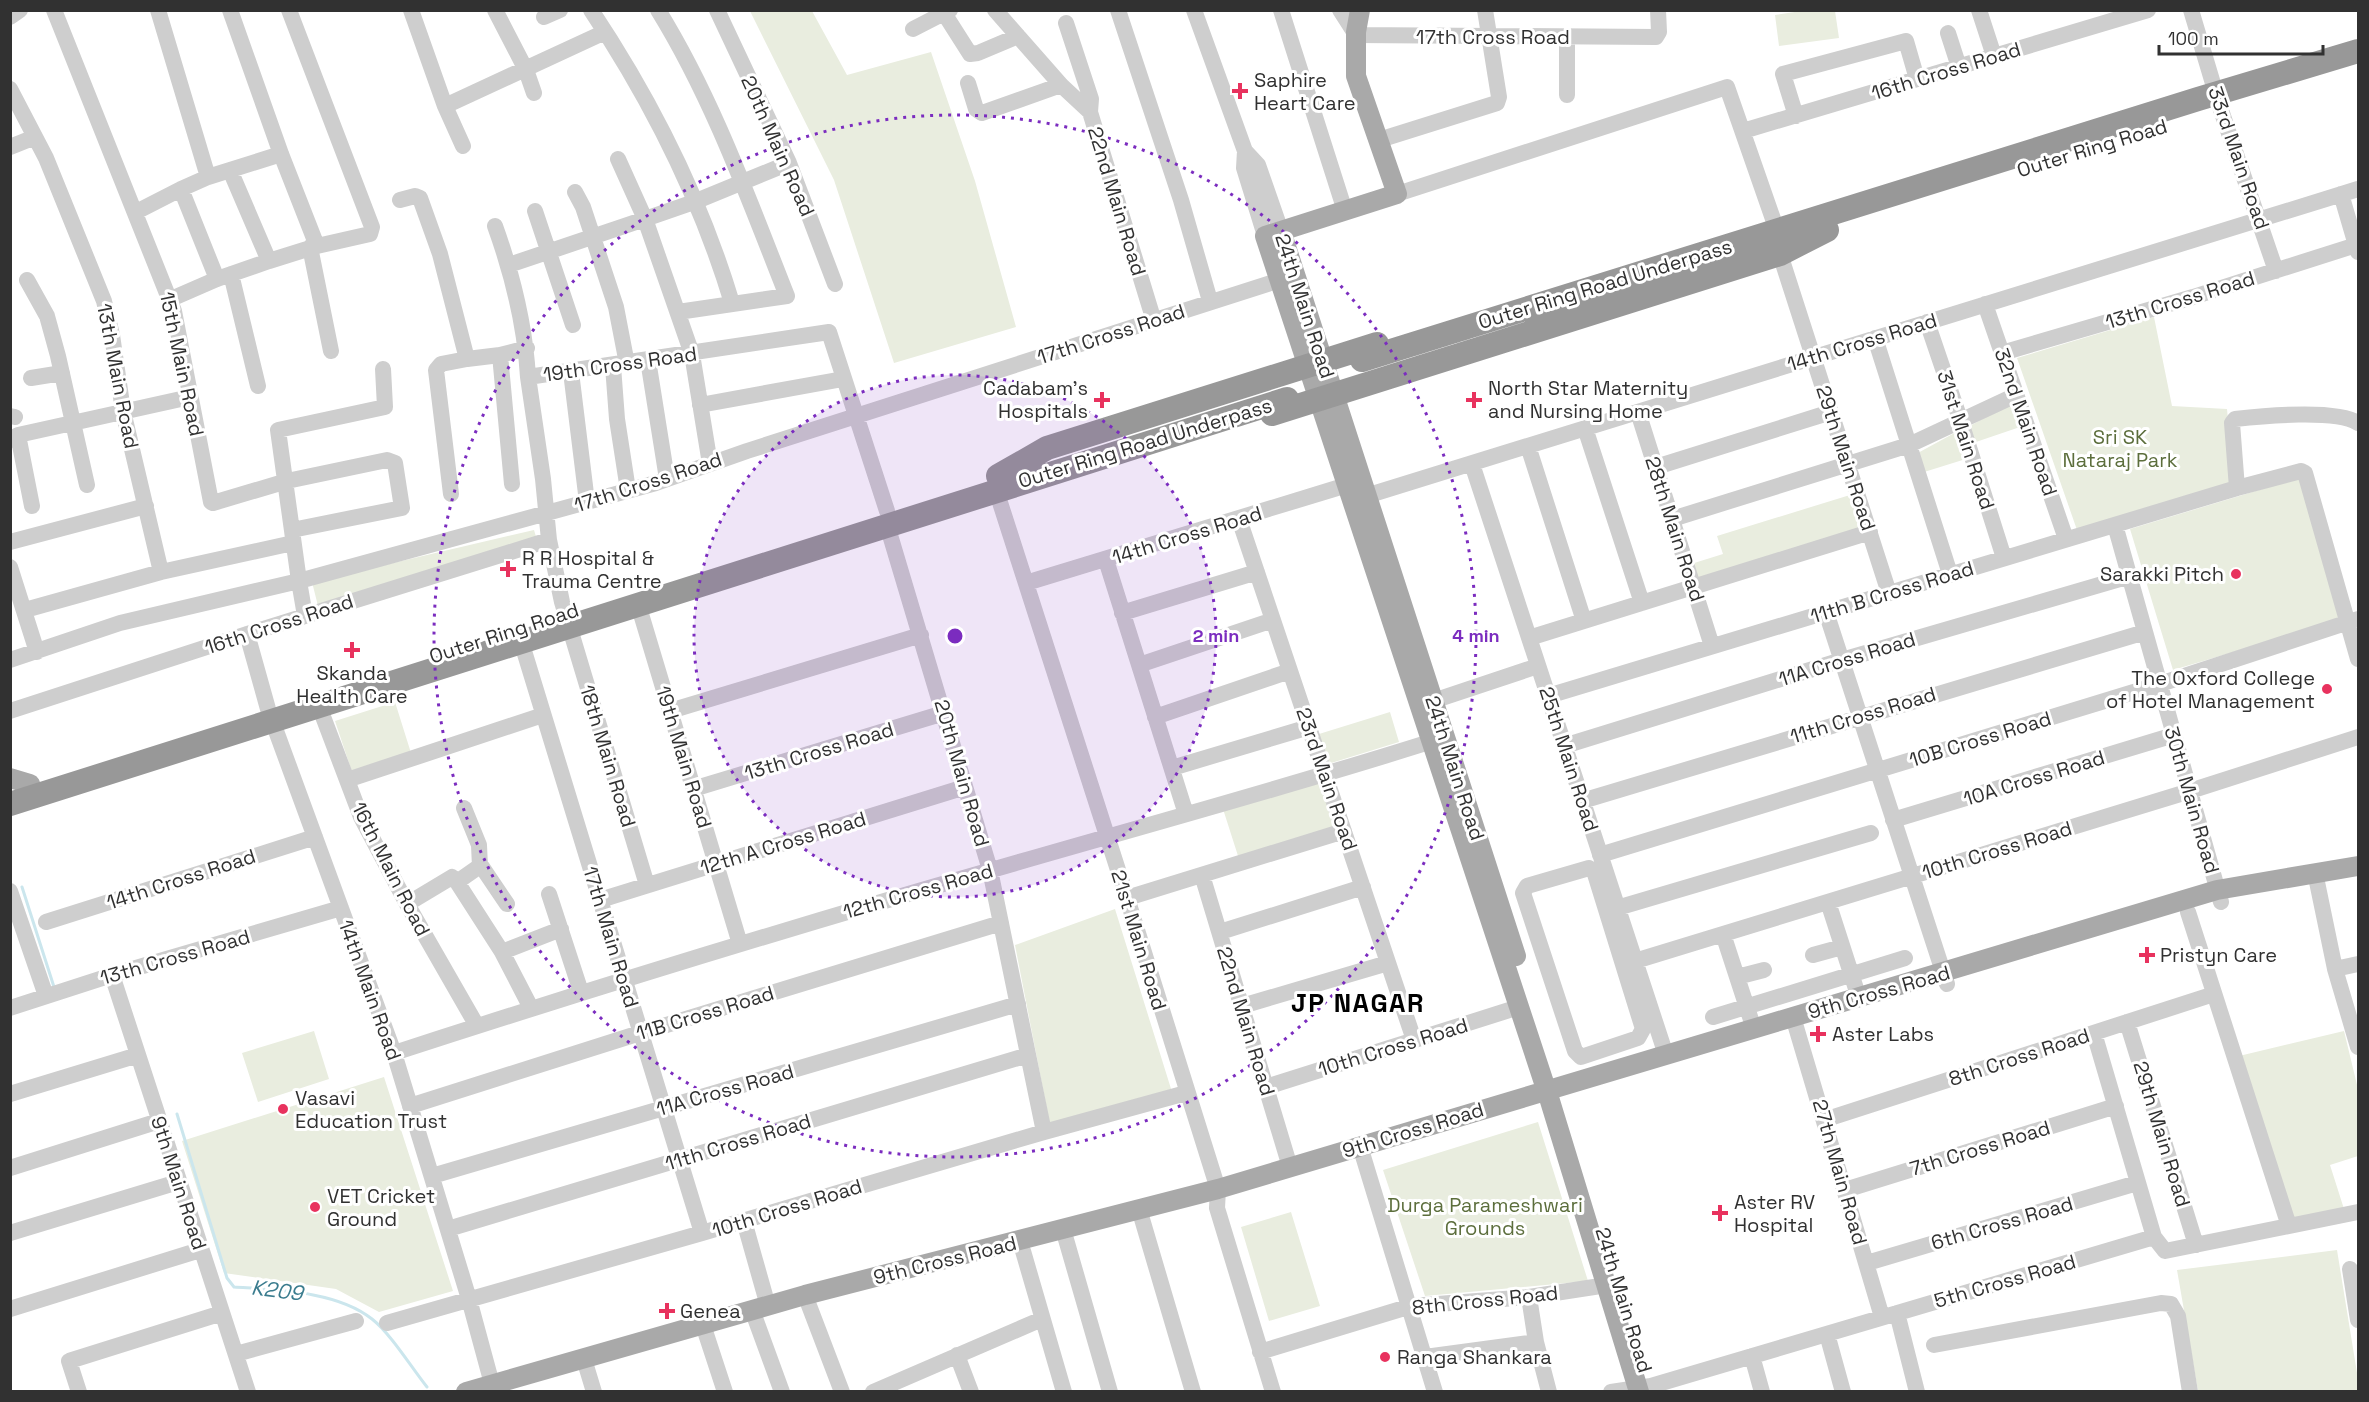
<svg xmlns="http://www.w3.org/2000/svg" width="2369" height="1402" font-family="'Space Grotesk',sans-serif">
  <rect width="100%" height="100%" fill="#fff"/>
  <path fill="#e9eddf" d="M1808 10 1835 11 1839 38 1779 46 1775 15Z
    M750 11H812L847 75 931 52 975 181 1016 327 894 363 834 180Z
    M2154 317 2172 406 2227 409 2234 484 2077 530 2017 358Z
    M2012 403 2020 427 1973 443 1968 427Z
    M1960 430 1969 458 1921 473 1916 454Z
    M2299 478 2341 620 2173 670 2130 529Z
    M1850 495 1861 531 1696 582 1691 564 1723 554 1717 536Z
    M534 530 537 540 318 606 312 582Z
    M395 702 411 753 352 772 335 721Z
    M1390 712 1399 742 1328 764 1319 734Z
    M1320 779 1335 829 1239 859 1223 809Z
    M1115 909 1172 1092 1050 1125 1015 945Z
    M314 1031 329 1079 258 1102 242 1053Z
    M2344 1031 2358 1089V1156L2330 1165 2344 1209 2291 1219 2239 1056Z
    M384 1077 453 1291 379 1312 336 1289 224 1273 182 1141Z
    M1538 1122 1588 1281 1425 1296 1383 1170Z
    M1291 1212 1320 1306 1269 1321 1241 1227Z
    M2337 1250 2358 1379V1391H2198L2177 1270Z"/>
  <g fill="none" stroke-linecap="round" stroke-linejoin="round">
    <path stroke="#cbe6ed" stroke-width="3" d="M22 887 54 987
      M177 1114 227 1278 234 1287C277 1290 337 1291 372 1319 391 1334 411 1367 427 1387"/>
    <path stroke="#cecece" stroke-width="16" d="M54 10 174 311 211 502 213 503 287 481 387 460 395 463 402 508 292 530
      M158 10 208 177
      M230 10 281 154 317 246 269 261
      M289 10 372 227 370 234 317 246
      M411 10 445 106 463 146
      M495 10 526 70 534 93
      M591 10C651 100 701 200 732 303
      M658 10C713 99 749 200 787 296L678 312
      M717 10 789 163 835 284
      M942 10 970 54 978 53 1018 36
      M995 10 1061 85 1090 112 1154 321
      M1118 10 1181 200 1210 301
      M1194 10 1245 151 1244 168 1265 236
      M1281 10 1345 211
      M1340 10 1356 35 1656 37 1659 32 1658 10
      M1979 10 1994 56
      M2191 10 2220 107 2276 271
      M10 17 20 10
      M544 17 560 10
      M1066 23 1091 99 1090 112
      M913 29 950 10
      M1948 33 1959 67
      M1567 37V95
      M968 83 976 109 982 113 1061 85
      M10 89 46 158 104 301 112 335 123 411 161 572
      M445 106 605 32
      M1796 116 1783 74 1906 41 1917 79
      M1743 131 2148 10
      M1379 140 1497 103 1499 97 1485 10
      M10 147 35 137
      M1245 151 1258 165 1281 231
      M181 189 217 279
      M575 192 583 207 616 307 627 364
      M1397 194 1727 87 1773 219
      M2341 194 2358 252
      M400 200 415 196 420 198 440 254 467 359 500 355 527 348
      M535 211 573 325
      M136 212 181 189 208 177 281 154
      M495 226C513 276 525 325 528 377L829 332 887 511
      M310 247 331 351
      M1780 254 1889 593
      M509 265 645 219 618 159
      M231 274 258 386
      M27 280 47 316 58 356 87 485
      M171 299 217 279 269 261 230 170
      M1985 304 2066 539
      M1927 322 1961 422 2004 558
      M1875 338 1950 574
      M2002 353 2193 297 2356 245
      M500 355 512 484
      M648 360 667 479
      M613 366 617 419 628 490
      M383 369 385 407 278 430 299 581 656 483 747 451 1280 280
      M571 372 587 502
      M528 377 543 479 549 540 562 602 647 885
      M31 378 62 373
      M700 405 843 379
      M1638 412 1712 646
      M10 416 15 417
      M1585 428 1642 603
      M18 435 32 506
      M10 440 18 435 190 397
      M1528 446 1584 621
      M710 464 692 354 645 219 694 202 789 163
      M1472 464 1666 1055
      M1656 467 1831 412
      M2237 488 2232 423 2235 419C2262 416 2336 409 2358 423
      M996 490 1127 898 1218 1189 1217 1208 1273 1392
      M451 494 436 370 441 364 467 359
      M1366 496 2358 189
      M1239 519 1414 1040
      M1672 519 1909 445 2016 395
      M887 525 990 870 1044 1132
      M2115 525 2221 902
      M10 542 146 506
      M1106 560 1186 814
      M10 567 37 652
      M1026 583 1347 485
      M638 604 740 944
      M25 610 161 572 293 543
      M1826 612 1947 984
      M1122 613 1257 572
      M247 634 268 709 394 1053 469 1299 492 1384
      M1529 638 1870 532
      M521 641 702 1233
      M10 660 120 623 299 581 305 616
      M1139 665 1273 620
      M1548 696 2237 488 2301 471 2305 473 2358 659
      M1421 705 1538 666
      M319 706 361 817 407 904 477 1026
      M10 711 247 634 549 540
      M670 711 921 635
      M1155 717 1290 671
      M1564 746 1842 660 2130 576
      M1172 768 1309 727
      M347 780 543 715
      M693 789 944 713
      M1582 801 2145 632
      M464 808 479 845 480 867
      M1893 820 2174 735
      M1600 855 2160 684 2358 619
      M1589 868 1594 871 1643 1029 1638 1038 1581 1057 1575 1051 1523 893 1527 886Z
      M1202 875 1290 1167
      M2317 882 2335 969 2358 1047
      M10 891 46 996
      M549 894 581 992
      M1127 898 1344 831
      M600 900 965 787
      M1828 902 1859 998
      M407 904 452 877 457 882
      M507 904 482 867 477 868 457 882 502 952 531 1008
      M1617 908 1871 833
      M2188 912 2289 1226
      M46 922 315 837
      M1220 932 1363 887
      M1723 934 1754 1029
      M502 952 561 929
      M1813 955 1842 947
      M1635 961 2190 791 2358 737
      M2335 969 2358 964
      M112 975 248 1392
      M1737 977 1764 970
      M1242 1006 1388 963
      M10 1008 112 975 341 908
      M1713 1017 1905 958
      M1793 1017 1882 1317
      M2127 1022 2196 1245
      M2094 1033 2154 1237
      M394 1053C591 989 789 928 988 871 1139 827 1292 786 1442 738
      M1266 1087 1519 1007
      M10 1094 138 1055
      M410 1106 640 1033 1001 923
      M1824 1120 2214 994
      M1363 1156 1435 1392
      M10 1168 159 1121
      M432 1176 1018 1004
      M1845 1190 2116 1106
      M1142 1219 1193 1392
      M744 1221 768 1306
      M448 1229 1028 1055
      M1063 1229 1110 1392
      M10 1233 178 1182
      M1023 1251 1064 1392
      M1867 1263 2137 1183
      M2350 1269 2358 1320
      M805 1295 842 1392
      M1529 1297 1536 1342 1549 1392
      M10 1309 200 1250
      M1897 1313 1917 1392
      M755 1318 782 1392
      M387 1323 702 1233 1044 1132 1186 1093
      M705 1331 725 1392
      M1827 1334 1843 1392
      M1934 1345 2161 1303 2171 1304 2178 1316 2190 1392
      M1260 1352 1411 1306 1529 1297 1607 1285
      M236 1354 356 1321
      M957 1355 971 1392
      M1752 1356 1762 1392
      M1425 1357 1536 1342
      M584 1359 594 1392
      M79 1392 69 1361 222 1313
      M873 1392 1042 1319
      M1611 1392 1651 1386 2154 1237 2165 1251 2358 1212"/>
    <path stroke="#a9a9a9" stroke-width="20" d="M1360 10 1356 32V76L1397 194 1265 236 1550 1101 1639 1392
      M1281 231 1516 956
      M10 778 30 784
      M466 1392 805 1295 1218 1189 2217 890 2358 866"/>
    <path stroke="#989898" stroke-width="24" d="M1362 360 2198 99 2358 51
      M1272 414 1780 254 1827 230
      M998 476 1047 448 1377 344
      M10 804 1287 399"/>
  </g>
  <circle cx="955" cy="636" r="261" fill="#7b2cbf" fill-opacity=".12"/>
  <g fill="none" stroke="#7b2cbf" stroke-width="3" stroke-dasharray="3 6">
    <circle cx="955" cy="636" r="261"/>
    <circle cx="955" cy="636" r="521"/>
  </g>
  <g fill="#e8325e" stroke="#fff" stroke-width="2">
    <path d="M1237 82h6v6h6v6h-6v6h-6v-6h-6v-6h6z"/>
    <path d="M1099 391h6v6h6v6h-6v6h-6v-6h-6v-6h6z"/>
    <path d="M1471 391h6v6h6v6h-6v6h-6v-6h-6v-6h6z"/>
    <path d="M505 560h6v6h6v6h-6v6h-6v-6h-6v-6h6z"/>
    <circle cx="2236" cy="574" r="6"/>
    <path d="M349 641h6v6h6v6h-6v6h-6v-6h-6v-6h6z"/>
    <circle cx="2327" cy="689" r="6"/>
    <path d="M2144 946h6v6h6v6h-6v6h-6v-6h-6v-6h6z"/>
    <path d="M1815 1025h6v6h6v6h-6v6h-6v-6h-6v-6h6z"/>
    <circle cx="283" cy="1109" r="6"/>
    <circle cx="315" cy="1207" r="6"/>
    <path d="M1717 1204h6v6h6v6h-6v6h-6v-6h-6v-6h6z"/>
    <path d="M664 1302h6v6h6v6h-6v6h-6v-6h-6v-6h6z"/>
    <circle cx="1385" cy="1357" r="6"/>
  </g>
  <g text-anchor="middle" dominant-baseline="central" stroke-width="6" stroke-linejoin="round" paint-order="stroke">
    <g font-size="20" fill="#313131" stroke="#fff">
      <text x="1493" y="37">17th Cross Road</text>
      <text transform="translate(1946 71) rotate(-17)">16th Cross Road</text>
      <text transform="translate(778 146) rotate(66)">20th Main Road</text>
      <text transform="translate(2092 148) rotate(-17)">Outer Ring Road</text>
      <text transform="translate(2239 158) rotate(71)">33rd Main Road</text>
      <text transform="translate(1117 201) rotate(73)">22nd Main Road</text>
      <text transform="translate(1605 284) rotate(-17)">Outer Ring Road Underpass</text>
      <text transform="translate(2180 300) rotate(-17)">13th Cross Road</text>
      <text transform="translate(1305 306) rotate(72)">24th Main Road</text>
      <text transform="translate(1111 334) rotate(-18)">17th Cross Road</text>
      <text transform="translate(1862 342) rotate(-17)">14th Cross Road</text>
      <text transform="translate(182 364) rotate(78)">15th Main Road</text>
      <text transform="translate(620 364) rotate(-8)">19th Cross Road</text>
      <text transform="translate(118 376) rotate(79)">13th Main Road</text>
      <text transform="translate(2026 422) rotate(71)">32nd Main Road</text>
      <text transform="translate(1966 440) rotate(72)">31st Main Road</text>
      <text transform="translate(1145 443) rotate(-17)">Outer Ring Road Underpass</text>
      <text transform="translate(1846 458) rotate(72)">29th Main Road</text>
      <text transform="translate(648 482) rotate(-18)">17th Cross Road</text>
      <text transform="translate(1675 529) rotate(72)">28th Main Road</text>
      <text transform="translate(1187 535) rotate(-17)">14th Cross Road</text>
      <text transform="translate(1892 592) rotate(-17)">11th B Cross Road</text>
      <text transform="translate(279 624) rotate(-18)">16th Cross Road</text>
      <text transform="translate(504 633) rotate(-18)">Outer Ring Road</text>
      <text transform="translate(1847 659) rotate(-17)">11A Cross Road</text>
      <text transform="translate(1863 715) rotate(-17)">11th Cross Road</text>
      <text transform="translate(1980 739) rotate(-17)">10B Cross Road</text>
      <text transform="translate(819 751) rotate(-17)">13th Cross Road</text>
      <text transform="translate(608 756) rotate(73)">18th Main Road</text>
      <text transform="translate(684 757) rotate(73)">19th Main Road</text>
      <text transform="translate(1569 759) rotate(72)">25th Main Road</text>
      <text transform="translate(1455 768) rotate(72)">24th Main Road</text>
      <text transform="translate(962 773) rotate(74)">20th Main Road</text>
      <text transform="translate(2034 778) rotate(-17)">10A Cross Road</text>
      <text transform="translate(1327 779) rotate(71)">23rd Main Road</text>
      <text transform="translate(2192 800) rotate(74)">30th Main Road</text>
      <text transform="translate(783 843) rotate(-17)">12th A Cross Road</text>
      <text transform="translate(1997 850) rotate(-17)">10th Cross Road</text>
      <text transform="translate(391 869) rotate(63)">16th Main Road</text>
      <text transform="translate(181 879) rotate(-18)">14th Cross Road</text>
      <text transform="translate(918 891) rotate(-16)">12th Cross Road</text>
      <text transform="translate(611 937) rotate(73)">17th Main Road</text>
      <text transform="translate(1139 940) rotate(73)">21st Main Road</text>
      <text transform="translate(175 957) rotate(-16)">13th Cross Road</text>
      <text transform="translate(370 990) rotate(70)">14th Main Road</text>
      <text transform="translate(1879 992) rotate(-16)">9th Cross Road</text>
      <text transform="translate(705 1013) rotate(-17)">11B Cross Road</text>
      <text transform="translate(1246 1021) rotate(73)">22nd Main Road</text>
      <text transform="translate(1393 1047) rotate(-17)">10th Cross Road</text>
      <text transform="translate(2019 1057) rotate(-18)">8th Cross Road</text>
      <text transform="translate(725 1090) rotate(-16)">11A Cross Road</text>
      <text transform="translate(1413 1130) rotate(-17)">9th Cross Road</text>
      <text transform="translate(2162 1134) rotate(73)">29th Main Road</text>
      <text transform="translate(738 1142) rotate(-17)">11th Cross Road</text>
      <text transform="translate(1980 1148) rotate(-17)">7th Cross Road</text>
      <text transform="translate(1840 1172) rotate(74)">27th Main Road</text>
      <text transform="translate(179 1183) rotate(72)">9th Main Road</text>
      <text transform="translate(787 1208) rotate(-17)">10th Cross Road</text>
      <text transform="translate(2002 1223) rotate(-16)">6th Cross Road</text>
      <text transform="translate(945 1260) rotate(-14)">9th Cross Road</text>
      <text transform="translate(2005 1281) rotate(-16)">5th Cross Road</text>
      <text transform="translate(1485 1300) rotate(-6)">8th Cross Road</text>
      <text transform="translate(1624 1300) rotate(73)">24th Main Road</text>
    </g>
    <g font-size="20" fill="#313131" stroke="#fff" text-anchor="start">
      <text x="1254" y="80">Saphire<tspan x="1254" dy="23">Heart Care</tspan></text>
      <text x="1088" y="388" text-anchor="end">Cadabam's<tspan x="1088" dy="23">Hospitals</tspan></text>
      <text x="1488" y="388">North Star Maternity<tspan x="1488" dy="23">and Nursing Home</tspan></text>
      <text x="522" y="558">R R Hospital &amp;<tspan x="522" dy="23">Trauma Centre</tspan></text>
      <text x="2224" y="574" text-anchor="end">Sarakki Pitch</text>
      <text x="352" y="673" text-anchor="middle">Skanda<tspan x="352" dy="23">Health Care</tspan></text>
      <text x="2315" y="678" text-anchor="end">The Oxford College<tspan x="2315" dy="23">of Hotel Management</tspan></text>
      <text x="2160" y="955">Pristyn Care</text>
      <text x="1832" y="1034">Aster Labs</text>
      <text x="295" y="1098">Vasavi<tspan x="295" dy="23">Education Trust</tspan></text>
      <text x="327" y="1196">VET Cricket<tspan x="327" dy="23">Ground</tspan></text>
      <text x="1734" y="1202">Aster RV<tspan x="1734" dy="23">Hospital</tspan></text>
      <text x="680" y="1311">Genea</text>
      <text x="1397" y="1357">Ranga Shankara</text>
    </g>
    <g font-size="20" fill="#5c6e3c" stroke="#fff">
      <text x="2120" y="437">Sri SK<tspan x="2120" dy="23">Nataraj Park</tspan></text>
      <text x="1485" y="1205">Durga Parameshwari<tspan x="1485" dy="23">Grounds</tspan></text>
    </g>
    <g font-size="21" font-style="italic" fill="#3a7c8e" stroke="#fff">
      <text transform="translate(277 1290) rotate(7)">K209</text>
    </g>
    <g font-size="26" font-weight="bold" letter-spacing="1.5" fill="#000" stroke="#fff">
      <text x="1358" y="1003">JP NAGAR</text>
    </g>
  </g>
  <circle cx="955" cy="636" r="9" fill="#7b2cbf" stroke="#fff" stroke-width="3"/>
  <g font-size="18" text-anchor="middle" font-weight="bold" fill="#7b2cbf" stroke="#fff" stroke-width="6" stroke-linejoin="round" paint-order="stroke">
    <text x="1216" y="642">2 min</text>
    <text x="1476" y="642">4 min</text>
  </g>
  <rect width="2369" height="1402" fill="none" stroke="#313131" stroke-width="24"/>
  <path d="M2159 45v9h164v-9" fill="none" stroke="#313131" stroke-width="3"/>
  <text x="2168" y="45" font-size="18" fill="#313131" stroke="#ffffff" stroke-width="4.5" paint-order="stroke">100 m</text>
</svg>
